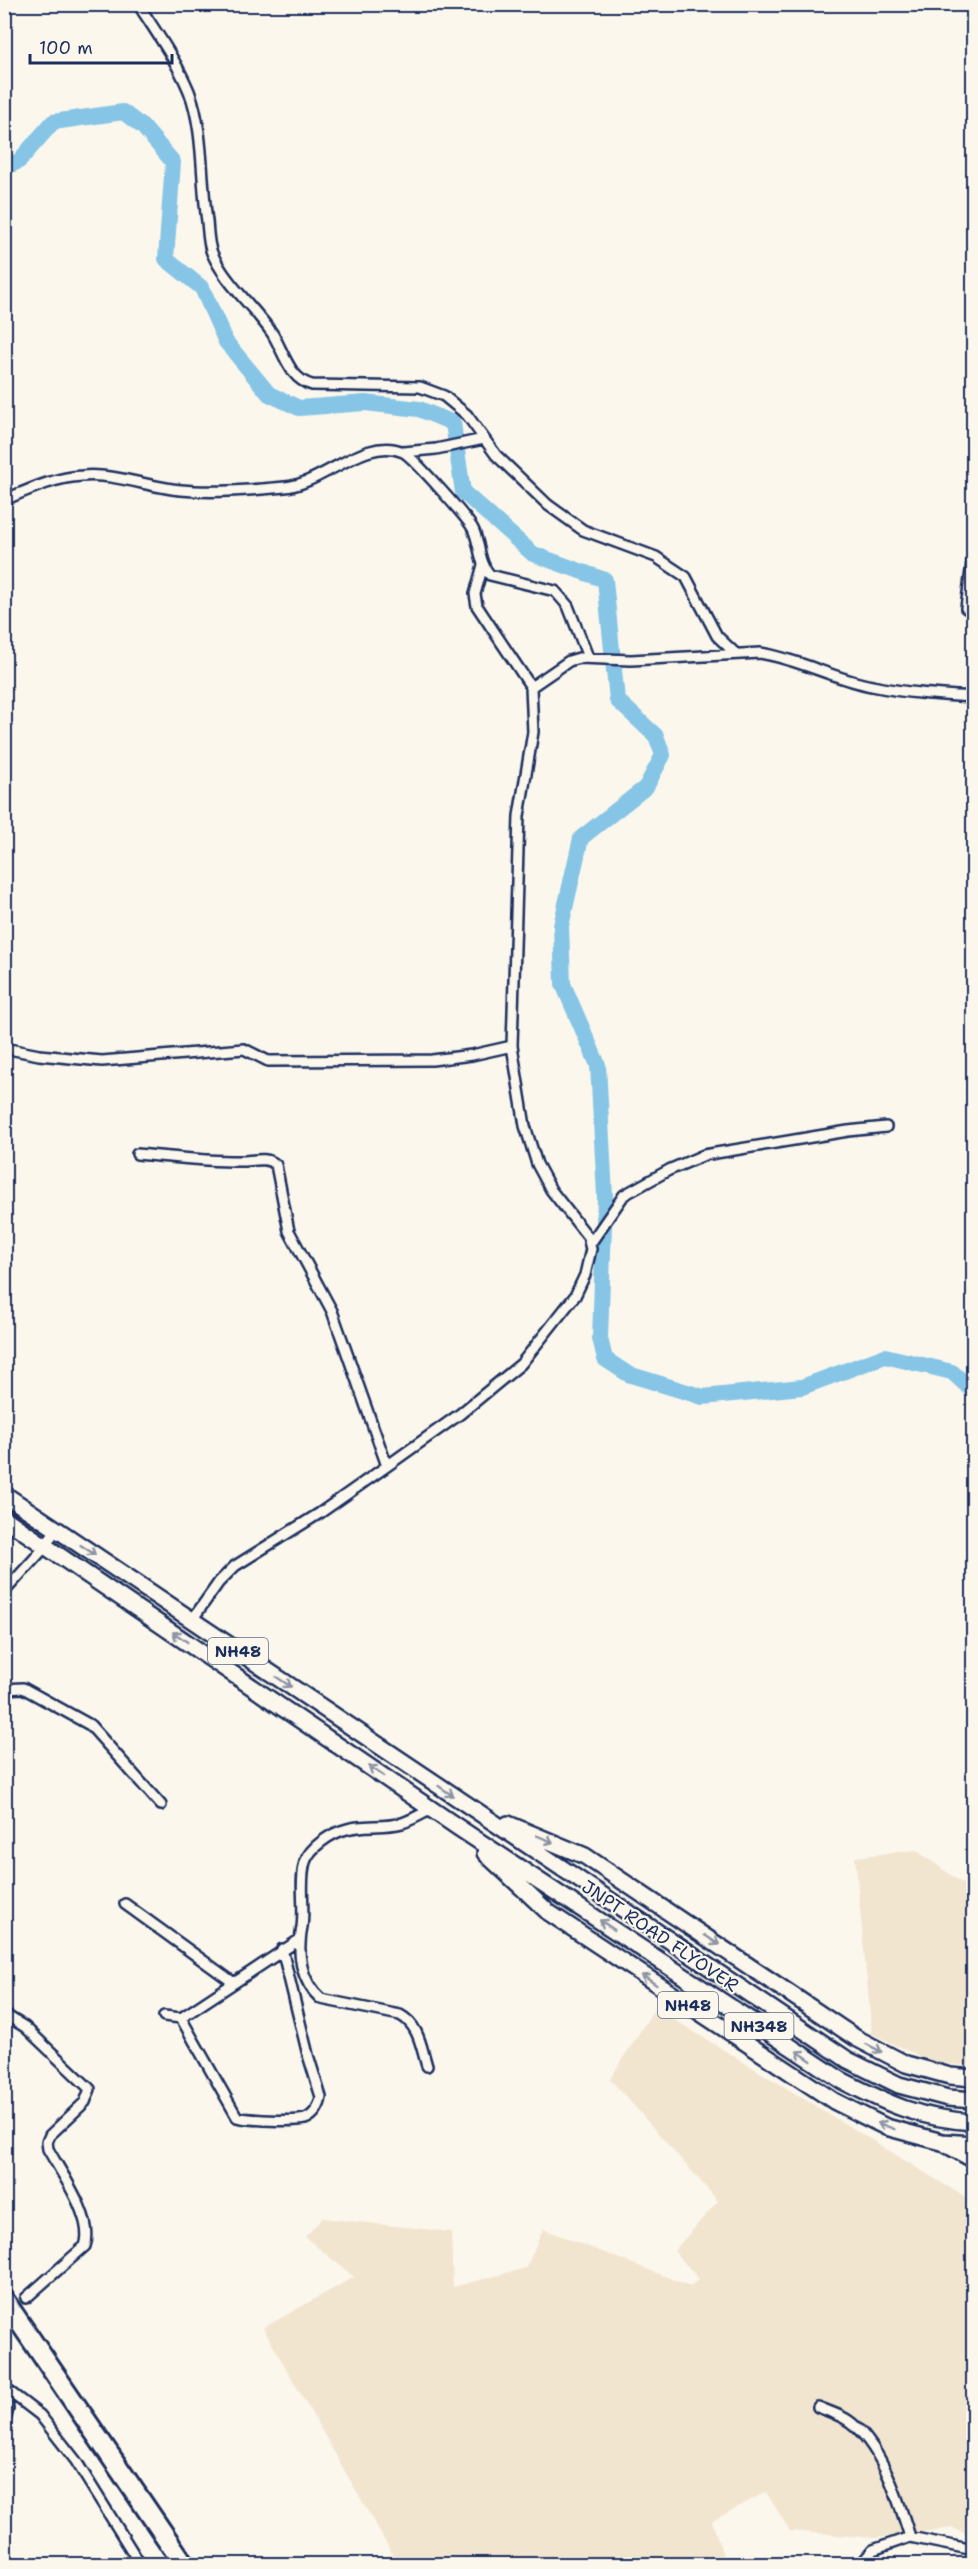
<svg xmlns="http://www.w3.org/2000/svg" width="978" height="2569" font-family="'Shantell Sans',sans-serif">
  <rect width="100%" height="100%" fill="#fbf7ec"/>
  <filter id="ink" filterUnits="userSpaceOnUse"><feTurbulence type="fractalNoise" baseFrequency=".0167" numOctaves="2"/><feDisplacementMap in="SourceGraphic" scale="12" xChannelSelector="R" yChannelSelector="G"/><feConvolveMatrix kernelMatrix="1 2 1 2 8 2 1 2 1" color-interpolation-filters="sRGB"/></filter>
  <g filter="url(#ink)">
    <path fill="#f2e5d0" d="M916 1850 973 1891V2066L934 2063 872 2034 855 1857Z
      M655 2008 973 2202V2537L953 2528 875 2538 790 2531 766 2492 712 2521 723 2555 709 2564H398L263 2328 354 2277 305 2237 322 2218 451 2232 453 2287 526 2268 543 2229 690 2286 699 2279 674 2251 718 2201 610 2079Z"/>
    <g fill="none" stroke-linecap="round" stroke-linejoin="round">
      <path stroke="#86c5e6" stroke-width="16" d="M4 168 19 161 53 122 123 112 144 128 173 162 166 259 202 288 226 342 269 394 299 408 365 403 419 409 453 423 463 492 533 554 605 580 617 700 656 736 663 755 646 787 581 838 561 926 563 984 598 1065 605 1196 600 1338 605 1359 628 1374 703 1397 802 1387 885 1356 952 1372 974 1392"/>
      <path stroke="#cecfd0" stroke-width="9" stroke-dasharray="9 4.5" stroke-linecap="butt" d="M4 2311 26 2298"/>
      <defs>
        <path id="minor" d="M138 4C156 32 176 60 189 91 204 129 201 181 207 221 208 231 208 244 212 253 225 283 253 306 272 333 284 352 289 379 312 385L420 387 444 396 467 415 496 455 548 505 583 530 656 557 686 577 717 636 736 654
          M404 452 436 449 484 439
          M4 500C28 490 56 477 82 476 115 473 148 487 181 490 209 493 255 490 285 487 323 484 366 435 403 452 412 456 469 520 473 529 480 543 479 564 490 575L555 591 568 606 588 657
          M974 548 966 608 974 612
          M483 565 475 594 477 606 531 687
          M4 1048 39 1055 102 1061 244 1049 268 1061 432 1060 472 1055 512 1046
          M137 1154C173 1157 209 1162 245 1161 256 1160 268 1157 276 1165L289 1231 332 1311 387 1466
          M590 1244 624 1195 669 1170 704 1155 848 1131 886 1127
          M4 1592 46 1546 56 1528
          M192 1620 219 1582 235 1566 320 1513 387 1466 460 1414 521 1364 575 1296 585 1275 591 1249 588 1237 551 1190 537 1164 525 1126 512 1046 519 816 533 732 531 687 569 661 579 658 631 660 760 653C799 659 834 679 872 686 905 693 940 695 974 697
          M4 1689 23 1688 90 1725 161 1805
          M125 1904 234 1983
          M4 2014 25 2027 90 2089 85 2102 50 2135 47 2142 48 2149C61 2173 95 2219 85 2246L26 2298
          M164 2016 181 2018 299 1940
          M181 2018 237 2117C246 2120 295 2122 305 2119 314 2116 320 2106 321 2097L308 2055 282 1949
          M427 2066C421 2047 419 2025 400 2015L321 1999C300 1981 297 1952 302 1927 305 1906 299 1882 305 1862 310 1847 331 1833 347 1829 364 1824 384 1828 402 1823 412 1820 422 1814 431 1809
          M4 2382 8 2409 4 2425
          M6 2389 40 2415 76 2461 140 2564
          M818 2407C830 2412 845 2416 855 2426 884 2453 898 2499 910 2537L974 2550
          M861 2564 873 2550 910 2537"/>
        <path id="trunk" d="M4 1494 848 2060 899 2085 948 2098 974 2100
          M4 1518 459 1828 841 2080C888 2104 920 2119 974 2122
          M508 1824 585 1856 856 2038 906 2064 950 2076 974 2078
          M485 1853 548 1912 834 2101 886 2127 942 2142 974 2144
          M947 2145 974 2160"/>
      </defs>
      <use href="#minor" stroke="#1b2f5e" stroke-width="14"/>
      <use href="#trunk" stroke="#1b2f5e" stroke-width="20"/>
      <use href="#minor" stroke="#fbf7ec" stroke-width="9"/>
      <use href="#trunk" stroke="#fbf7ec" stroke-width="15"/>
      <path stroke="#1b2f5e" stroke-width="3" d="M4 2281 197 2564
        M4 2318 171 2564"/>
    </g>
    <defs><path id="oneway-shaft" d="M-6 0H5M1.5-3L5.5 0L1.5 3" fill="none" stroke-width="1.6" stroke-linecap="round" stroke-linejoin="round" transform="scale(1.5)"/></defs>
    <g stroke="#8b93a5">
      <use href="#oneway-shaft" transform="translate(88 1550) rotate(34)"/>
      <use href="#oneway-shaft" transform="translate(180 1637) rotate(-146)"/>
      <use href="#oneway-shaft" transform="translate(284 1682) rotate(34)"/>
      <use href="#oneway-shaft" transform="translate(376 1771) rotate(-146)"/>
      <use href="#oneway-shaft" transform="translate(446 1791) rotate(34)"/>
      <use href="#oneway-shaft" transform="translate(545 1839) rotate(23)"/>
      <use href="#oneway-shaft" transform="translate(607 1925) rotate(-146)"/>
      <use href="#oneway-shaft" transform="translate(712 1940) rotate(34)"/>
      <use href="#oneway-shaft" transform="translate(649 1980) rotate(-146)"/>
      <use href="#oneway-shaft" transform="translate(874 2048) rotate(27)"/>
      <use href="#oneway-shaft" transform="translate(804 2056) rotate(-146)"/>
      <use href="#oneway-shaft" transform="translate(886 2126) rotate(-159)"/>
    </g>
  </g>
  <g text-anchor="middle" dominant-baseline="central" stroke-width="4.5" stroke-linejoin="round" paint-order="stroke">
    <g fill="#fbf7ec" stroke="#5e6b89" stroke-width="1.5">
      <rect x="208" y="1638" width="60" height="26" rx="4.5"/>
      <rect x="658" y="1992" width="60" height="26" rx="4.5"/>
      <rect x="724.5" y="2013" width="69" height="26" rx="4.5"/>
    </g>
    <g font-size="16" font-weight="bold" fill="#1b2f5e">
      <text x="238" y="1651">NH48</text>
      <text x="688" y="2005">NH48</text>
      <text x="759" y="2026">NH348</text>
    </g>
    <g font-size="18" fill="#1b2f5e" stroke="#fbf7ec">
      <text transform="translate(660 1936) rotate(34)">JNPT ROAD FLYOVER</text>
    </g>
  </g>
  <rect width="978" height="2569" fill="none" stroke="#fbf7ec" stroke-width="24"/>
  <rect x="12" y="12" width="954" height="2545" fill="none" stroke="#1b2f5e" stroke-width="2" filter="url(#ink)"/>
  <path d="M30 54v9h142v-9" fill="none" stroke="#1b2f5e" stroke-width="3"/>
  <text x="39" y="54" font-size="18" fill="#1b2f5e" stroke="#fbf7ec" stroke-width="4.5" paint-order="stroke">100 m</text>
</svg>
